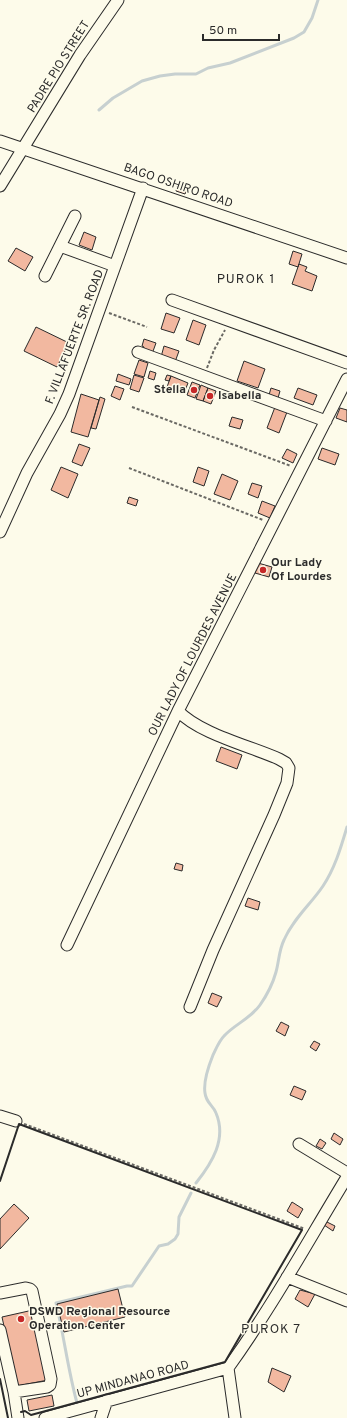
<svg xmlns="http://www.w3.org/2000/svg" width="347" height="1418" font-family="Overpass,sans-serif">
  <rect width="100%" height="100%" fill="#fdfbea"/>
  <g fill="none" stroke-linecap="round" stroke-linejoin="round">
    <path stroke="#c7d0d0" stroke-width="3" d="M99 110 113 98 142 81 160 76 175 74H196L208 68 230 63 294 38 304 32 312 18 318 0
      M196 1183C212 1163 227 1139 216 1113 213 1105 206 1103 205 1093 203 1081 209 1065 213 1055 216 1049 219 1041 224 1036 235 1024 250 1019 260 1005 267 995 273 983 276 972 279 961 279 950 284 940 293 919 311 904 323 886 335 868 341 847 347 827
      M77 1403C68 1370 64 1336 56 1303L127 1286H132L159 1246 168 1244 175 1239 178 1234 179 1217 191 1193"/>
  </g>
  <path fill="#f2b8a0" stroke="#2b2b2b" d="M178 184 188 187 185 194 176 191Z
    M84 232 96 237 92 250 79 245Z
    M16 248 33 257 25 271 8 261Z
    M293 251 302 254 298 267 289 264Z
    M299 264 307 267 305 271 317 276 312 291 292 284Z
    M166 313 180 318 174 333 161 329Z
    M193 320 206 325 199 345 186 340Z
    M36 327 69 343 57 367 24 351Z
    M144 339 156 343 152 354 143 351 144 347 142 346Z
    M164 346 179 351 175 362 161 357Z
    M139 360 148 363 144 377 134 374Z
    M244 361 265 369 258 388 237 381Z
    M150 371 156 373 154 380 148 378Z
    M118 374 131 379 129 385 116 381Z
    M134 375 144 378 139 392 130 389Z
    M167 375 171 376 169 381 165 380Z
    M171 376 188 383 184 393 167 387Z
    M192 382 200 385 195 398 187 395Z
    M201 385 208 388 203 401 196 399Z
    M115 386 124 389 120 400 111 396Z
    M208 388 216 391 211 404 203 401Z
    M271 388 280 391 278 398 269 395Z
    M298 388 317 395 313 405 294 398Z
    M81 394 99 400 88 437 71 432Z
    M100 397 105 399 96 429 91 428Z
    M275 407 287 412 279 433 267 428Z
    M340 408 347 410V422L336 418Z
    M232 417 243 420 240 429 229 426Z
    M79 444 90 448 82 466 72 462Z
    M322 448 339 454 335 465 318 459Z
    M287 449 297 454 293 463 282 458Z
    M61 467 78 474 68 498 51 490Z
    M198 467 209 471 204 486 193 482Z
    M222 474 238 481 230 500 214 494Z
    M252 483 262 486 258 498 248 494Z
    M129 497 138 500 136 506 127 503Z
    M262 501 275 506 270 518 258 513Z
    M258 563 272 567 269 577 255 573Z
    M221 747 242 755 237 769 216 761Z
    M176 863 183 865 182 871 174 869Z
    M248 898 260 902 258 910 245 906Z
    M212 993 222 997 217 1007 208 1003Z
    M281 1022 289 1026 285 1036 276 1031Z
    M314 1041 320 1044 316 1051 310 1047Z
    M294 1086 306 1091 302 1100 290 1095Z
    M334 1133 343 1139 340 1145 331 1139Z
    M320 1139 326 1143 322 1149 316 1146Z
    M292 1202 303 1209 298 1218 287 1211Z
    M14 1204 29 1218 0 1249V1219Z
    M327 1222 335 1226 333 1231 324 1225Z
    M118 1289 125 1317 64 1332 57 1304Z
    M300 1290 315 1294 308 1307 295 1299Z
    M33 1310 48 1380 17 1386 2 1317Z
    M272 1368 291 1376 284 1392 268 1382Z
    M52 1395 54 1406 29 1411 27 1400Z"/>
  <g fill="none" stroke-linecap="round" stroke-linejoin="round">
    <defs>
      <path id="minor" d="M0 141 347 258
        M0 186 80 55 118 0
        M60 246 115 266
        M45 276 75 216
        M172 300 347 363
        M138 352 326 421
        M0 532 27 473 60 414 69 394 143 188
        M178 711C200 734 250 746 279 759L286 763 289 768 287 783 274 815 213 950 190 1007
        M67 945 178 711 347 379
        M0 1116 16 1121
        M299 1144 347 1173
        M287 1277 347 1301
        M0 1293 26 1288 30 1289 32 1291 51 1379 50 1385 47 1387 14 1392
        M0 1330 14 1392 18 1418
        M228 1368C272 1307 308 1241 347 1177
        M228 1368 235 1418
        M45 1418 228 1368
        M101 1418 107 1400"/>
    </defs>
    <use href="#minor" stroke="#2b2b2b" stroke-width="13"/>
    <path stroke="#6a6964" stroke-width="2" stroke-dasharray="3 2" stroke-linecap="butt" d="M109 313 147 327
      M207 368 214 350 225 330
      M132 407 291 466
      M129 468 263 520
      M24 1124 305 1229"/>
    <use href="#minor" stroke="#fdfbea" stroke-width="11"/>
    <path stroke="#2b2b2b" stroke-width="2" d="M0 1181 19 1124 302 1230 225 1362 31 1415 25 1411 21 1412
      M0 1379 8 1418"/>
  </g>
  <g fill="#c62828" stroke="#fdfbea" stroke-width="1.5">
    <circle cx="194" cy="390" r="4"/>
    <circle cx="210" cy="396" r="4"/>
    <circle cx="263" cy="570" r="4"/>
    <circle cx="21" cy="1319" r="4"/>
  </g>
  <g text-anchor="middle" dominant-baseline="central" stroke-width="3" stroke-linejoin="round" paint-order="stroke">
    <g font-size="12" fill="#2b2b2b" stroke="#fdfbea">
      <text transform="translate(59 67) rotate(-58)">PADRE PIO STREET</text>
      <text transform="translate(178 186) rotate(19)">BAGO OSHIRO ROAD</text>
      <text transform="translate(75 337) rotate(-69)">F. VILLAFUERTE SR. ROAD</text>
      <text transform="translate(193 655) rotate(-63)">OUR LADY OF LOURDES AVENUE</text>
      <text transform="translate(133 1380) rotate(-15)">UP MINDANAO ROAD</text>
    </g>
    <g font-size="12" font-weight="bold" fill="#2b2b2b" stroke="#fdfbea" text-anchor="start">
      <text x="186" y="390" text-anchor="end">Stella</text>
      <text x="218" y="396">Isabella</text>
      <text x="271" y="563">Our Lady<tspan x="271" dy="14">Of Lourdes</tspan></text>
      <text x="29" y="1312">DSWD Regional Resource<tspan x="29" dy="14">Operation Center</tspan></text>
    </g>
    <g font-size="13" letter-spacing="1" fill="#2b2b2b" stroke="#fdfbea">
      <text x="246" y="280">PUROK 1</text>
      <text x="271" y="1330">PUROK 7</text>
    </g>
  </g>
  <path d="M203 34v6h76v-6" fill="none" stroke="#2b2b2b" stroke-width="2"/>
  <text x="209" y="34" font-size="12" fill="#2b2b2b" stroke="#fdfbea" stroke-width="3" paint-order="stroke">50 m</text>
</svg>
